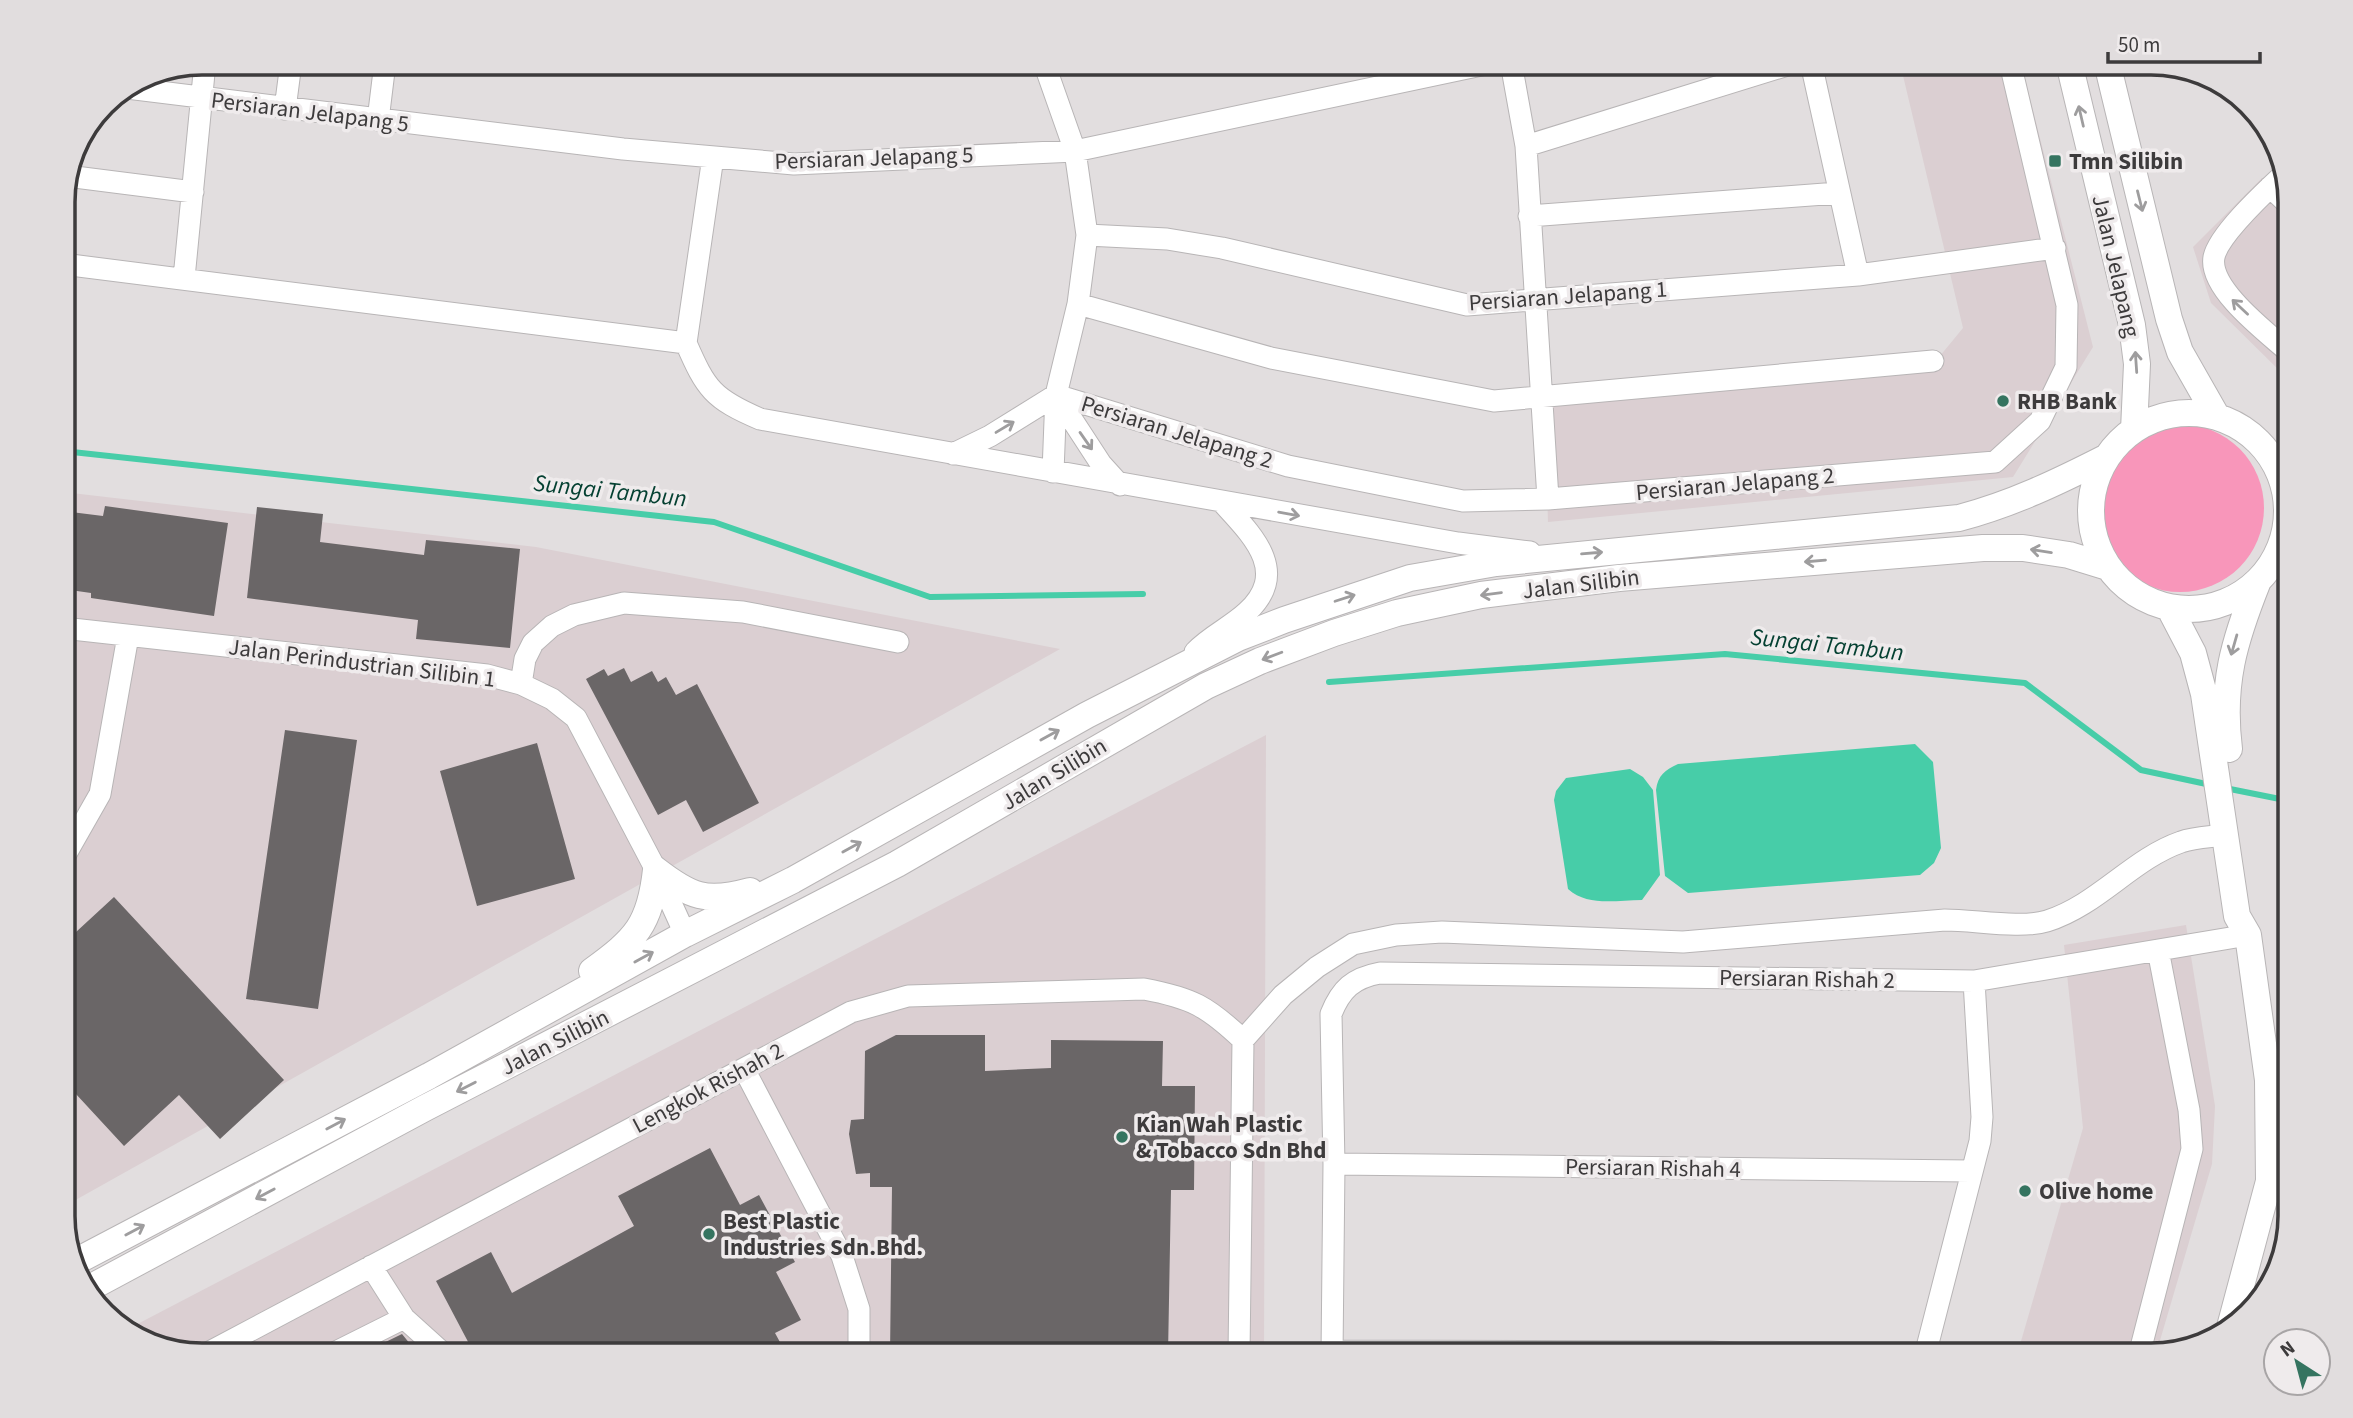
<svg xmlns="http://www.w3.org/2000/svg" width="2353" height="1418" font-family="'Source Sans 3',sans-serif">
  <rect width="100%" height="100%" fill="#e2dedf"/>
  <path fill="#dbcfd2" d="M1900 63H2021L2093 347 2013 477 1548 522 1544 392 1935 362 1963 328Z
    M2262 178 2290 206V381L2211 303 2193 247Z
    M63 492 536 547 1060 649 63 1207Z
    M1266 735 1264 1355H202L132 1336 126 1330Z
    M2186 925 2215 1106 2212 1164 2156 1354 2017 1355 2083 1128 2064 945Z"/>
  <path fill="#f896ba" d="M2096 508a84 84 0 1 1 168 0a84 84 0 1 1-168 0Z"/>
  <path fill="#47cda8" d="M1915 744 1933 762 1941 848 1934 863 1920 875 1688 893 1665 876 1656 790C1658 775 1665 770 1678 764Z
    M1630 769 1643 777 1653 790 1660 875 1642 900C1616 900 1588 907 1568 889L1554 800 1556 791 1566 778Z"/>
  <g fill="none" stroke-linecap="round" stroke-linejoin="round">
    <path stroke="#47cda8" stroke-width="6" d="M63 451 714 522 930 597 1143 594
      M1329 682 1725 654 2025 683 2141 770 2211 785
      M2225 788 2290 801"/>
  </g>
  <path fill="#6a6667" d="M105 506 228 523 214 616 91 598V593L63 589V511L103 516Z
    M257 507 323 514 320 542 424 555 426 540 520 549 510 648 416 639 418 620 247 598Z
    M624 668 631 682 652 671 658 682 666 677 676 695 697 684 759 803 703 832 686 800 658 815 586 679 604 669 608 676Z
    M285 730 357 740 318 1009 246 999Z
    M537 743 575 879 477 906 440 771Z
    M114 897 284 1080 220 1139 179 1095 124 1146 63 1080V944Z
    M896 1035H985V1071L1051 1068V1040L1163 1041 1162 1086H1195L1194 1190H1171L1168 1355H890L892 1187H870V1173L856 1174 849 1134 851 1120 864 1119 865 1051Z
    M710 1148 740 1205 759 1195 795 1262 776 1272 801 1320 775 1333 787 1355H475L436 1281 491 1252 512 1293 634 1226 618 1196Z
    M402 1334 419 1355H359Z"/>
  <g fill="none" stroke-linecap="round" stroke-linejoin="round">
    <defs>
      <path id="minor" d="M1044 63 1075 151 1087 235 1078 304 1056 395 1053 472
        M1511 63 1526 146 1548 499
        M1811 63 1858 275
        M127 88 623 149 794 164 1075 151 1491 63
        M285 109 291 63
        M378 120 385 63
        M1526 146 1794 63
        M2284 174C2266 191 2219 234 2214 257 2208 289 2269 334 2290 353
        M67 176 193 192
        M2270 187 2290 206
        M1529 216 1838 193
        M1087 235 1167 239 1222 248 1467 305 1858 275 2055 248
        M63 264 686 343
        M184 278 205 63
        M1078 304 1271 358 1494 401 1933 361
        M686 343C706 389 713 399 760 419L1458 543 1530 552
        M686 343 713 157
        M1056 395 1288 466 1463 501 1548 499 1995 462 2040 421 2066 367 2067 305 2010 63
        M1056 395 1101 464 1120 485
        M953 454 990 436 1056 395
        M63 628 487 675 521 684 552 699 576 718 656 870 685 934
        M1195 652C1210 636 1231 627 1247 612 1291 571 1251 534 1222 502
        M521 684 525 659 533 643 552 626 574 615 624 603 743 612 898 642
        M63 859 100 794 128 636
        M1243 1040 1283 995 1317 967 1353 944 1396 935 1442 932 1683 942 1945 920C1975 920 2020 929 2047 921 2098 905 2132 859 2181 842 2194 837 2211 837 2224 835
        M744 1069 842 1256 859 1309V1355
        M1334 1164 1971 1171
        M371 1266 404 1318 445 1355
        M1332 1351 1710 1352 1766 1355
        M204 1355 851 1012 908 996 1144 989C1192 998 1207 1006 1243 1040
        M330 1355 404 1318
        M1239 1355 1243 1040
        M1332 1355 1334 1164 1331 1014C1341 989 1353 978 1380 973L1974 981 2248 935
        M1925 1355 1980 1141 1982 1117 1974 981
        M2139 1355 2192 1149 2189 1110 2158 950"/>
      <path id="major" d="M2069 63 2132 325 2137 364 2134 430
        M2107 63 2169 319 2180 352 2217 417
        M2091 511a98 98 0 1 1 196 0a98 98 0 1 1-196 0Z
        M2169 607 2193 653 2204 694 2237 916 2248 935 2268 1080 2269 1181 2230 1327
        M2229 749C2221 684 2234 641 2258 581
        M656 870C691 897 706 903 750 891
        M592 971C636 939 650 925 656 870
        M75 1262 429 1076 685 934 793 880 1087 715 1238 638 1284 620 1410 578 1496 563 1959 518C2012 504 2058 482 2107 457
        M86 1290 425 1108 897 864 1206 686 1260 661 1334 633 1397 613 1481 595 1619 578 1983 548H2023L2069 555 2108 567"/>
    </defs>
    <use href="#minor" stroke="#b8b5b6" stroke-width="23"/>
    <use href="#major" stroke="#b8b5b6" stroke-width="28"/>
    <use href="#minor" stroke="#fff" stroke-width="21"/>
    <use href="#major" stroke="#fff" stroke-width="26"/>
  </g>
  <defs><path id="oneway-shaft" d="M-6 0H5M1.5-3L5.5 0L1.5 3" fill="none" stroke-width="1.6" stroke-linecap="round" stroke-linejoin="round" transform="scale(1.75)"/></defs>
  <g stroke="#9e9d9e">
    <use href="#oneway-shaft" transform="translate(2081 116) rotate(-103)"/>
    <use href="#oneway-shaft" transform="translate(2140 201) rotate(76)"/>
    <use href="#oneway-shaft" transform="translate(2240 307) rotate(-137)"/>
    <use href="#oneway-shaft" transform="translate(2136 362) rotate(-94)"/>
    <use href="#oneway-shaft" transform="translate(1005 427) rotate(-31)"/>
    <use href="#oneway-shaft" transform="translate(1086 441) rotate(55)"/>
    <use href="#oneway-shaft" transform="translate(1289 514) rotate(10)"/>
    <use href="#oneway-shaft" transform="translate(2041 551) rotate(-171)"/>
    <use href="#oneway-shaft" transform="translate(1592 553) rotate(-5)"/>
    <use href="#oneway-shaft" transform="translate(1815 561) rotate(175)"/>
    <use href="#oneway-shaft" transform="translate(1491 594) rotate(173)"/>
    <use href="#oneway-shaft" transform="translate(1345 598) rotate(-18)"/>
    <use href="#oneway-shaft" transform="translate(2234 645) rotate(106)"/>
    <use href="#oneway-shaft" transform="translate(1272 656) rotate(159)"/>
    <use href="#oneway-shaft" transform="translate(1050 735) rotate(-29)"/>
    <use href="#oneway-shaft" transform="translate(852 847) rotate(-29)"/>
    <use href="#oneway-shaft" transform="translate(644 957) rotate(-29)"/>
    <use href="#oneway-shaft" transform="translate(466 1087) rotate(153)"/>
    <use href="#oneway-shaft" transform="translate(336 1124) rotate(-28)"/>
    <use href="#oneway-shaft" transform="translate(265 1194) rotate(152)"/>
    <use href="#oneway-shaft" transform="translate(135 1230) rotate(-28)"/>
  </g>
  <g fill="#357460" stroke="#efebec" stroke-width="2.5">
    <rect x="2048" y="154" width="14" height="14" rx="3.5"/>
    <circle cx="2003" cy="401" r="7"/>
    <circle cx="1122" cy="1137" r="7"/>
    <circle cx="2025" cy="1191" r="7"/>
    <circle cx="709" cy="1234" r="7"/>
  </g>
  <g text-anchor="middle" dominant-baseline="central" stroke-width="7" stroke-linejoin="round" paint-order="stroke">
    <g font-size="23" fill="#3d3b3c" stroke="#efebec">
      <text transform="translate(310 112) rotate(7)">Persiaran Jelapang 5</text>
      <text transform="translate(874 158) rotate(-2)">Persiaran Jelapang 5</text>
      <text transform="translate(2116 266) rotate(77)">Jalan Jelapang</text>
      <text transform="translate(1568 296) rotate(-4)">Persiaran Jelapang 1</text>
      <text transform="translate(1177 432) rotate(17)">Persiaran Jelapang 2</text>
      <text transform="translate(1735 484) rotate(-5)">Persiaran Jelapang 2</text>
      <text transform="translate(1581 584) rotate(-7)">Jalan Silibin</text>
      <text transform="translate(362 663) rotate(7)">Jalan Perindustrian Silibin 1</text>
      <text transform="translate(1054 774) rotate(-31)">Jalan Silibin</text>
      <text transform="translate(1807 979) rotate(1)">Persiaran Rishah 2</text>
      <text transform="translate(555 1042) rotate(-27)">Jalan Silibin</text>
      <text transform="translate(708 1088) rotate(-28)">Lengkok Rishah 2</text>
      <text transform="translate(1653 1168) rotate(1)">Persiaran Rishah 4</text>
    </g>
    <g font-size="23" font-weight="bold" fill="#3d3b3c" stroke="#efebec" text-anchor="start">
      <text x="2069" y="161">Tmn Silibin</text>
      <text x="2017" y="401">RHB Bank</text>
      <text x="1136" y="1124">Kian Wah Plastic<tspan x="1136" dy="26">&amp; Tobacco Sdn Bhd</tspan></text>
      <text x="2039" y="1191">Olive home</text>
      <text x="723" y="1221">Best Plastic<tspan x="723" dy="26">Industries Sdn.Bhd.</tspan></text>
    </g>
    <g font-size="24" font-style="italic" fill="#054132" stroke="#efebec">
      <text transform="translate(610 491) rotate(6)">Sungai Tambun</text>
      <text transform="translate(1827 645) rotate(6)">Sungai Tambun</text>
    </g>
  </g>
  <path d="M0 0H2353V1418H0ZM202 75H2151A127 127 0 0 1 2278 202V1216A127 127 0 0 1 2151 1343H202A127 127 0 0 1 75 1216V202A127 127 0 0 1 202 75Z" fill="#e1ddde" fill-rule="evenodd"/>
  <path fill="none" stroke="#3d3b3c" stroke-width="3.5" d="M202 75H2151A127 127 0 0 1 2278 202V1216A127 127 0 0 1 2151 1343H202A127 127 0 0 1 75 1216V202A127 127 0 0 1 202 75Z"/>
  <g transform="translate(2297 1362) rotate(324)"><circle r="33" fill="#efebec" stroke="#a8a5a6" stroke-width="2"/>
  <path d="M0-5L12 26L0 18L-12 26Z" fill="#357460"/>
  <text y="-10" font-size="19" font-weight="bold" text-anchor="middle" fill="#3d3b3c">N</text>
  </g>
  <path d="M2108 52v10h152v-10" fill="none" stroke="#3d3b3c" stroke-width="3.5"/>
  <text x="2118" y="52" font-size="21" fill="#3d3b3c" stroke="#efebec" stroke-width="5" paint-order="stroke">50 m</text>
</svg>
